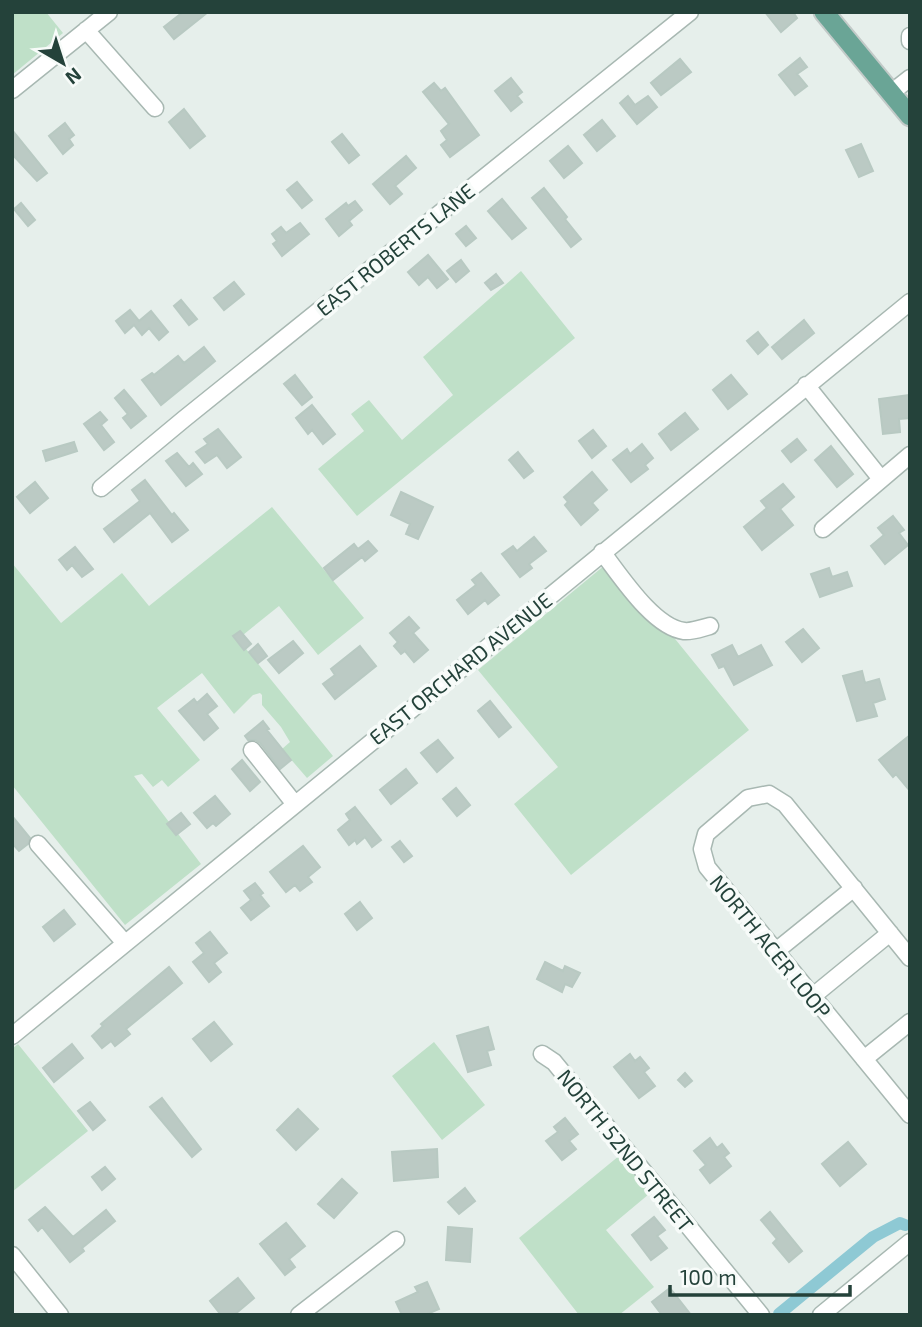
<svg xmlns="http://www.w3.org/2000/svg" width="922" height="1327" font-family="'Exo 2',sans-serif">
  <rect width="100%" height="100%" fill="#e6efeb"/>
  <path fill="#bfe0c8" d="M12 12H46L63 33 12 75Z
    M521 271 575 338 357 516 318 469 364 431 351 414 369 400 402 440 453 395 423 357Z
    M272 507 364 618 318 655 279 606 238 639 333 756 307 778 282 749 290 742 281 727 262 705V695L260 693 253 695 234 714 202 673 157 708 200 760 168 787 162 780 153 787 142 774 134 776 201 864 125 925 12 785V563L61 623 122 573 149 606Z
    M611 560 749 730 571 875 514 804 558 767 478 670Z
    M434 1042 485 1105 442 1140 392 1076Z
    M18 1044 88 1131 12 1192V1049Z
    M625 1151 655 1189 606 1230 654 1287 619 1315H579L519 1238Z"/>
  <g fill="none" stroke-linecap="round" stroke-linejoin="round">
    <path stroke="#8ec9d4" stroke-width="12" d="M779 1314 873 1237 900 1223 905 1225"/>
  </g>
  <path fill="#bbcac4" stroke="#b8c9c2" stroke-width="2" d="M183 12H208L174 39 164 27Z
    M765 12H793L797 18 781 32Z
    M800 58 807 67 797 74 807 86 795 95 779 75Z
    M680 59 691 72 661 95 651 83Z
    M511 78 522 92 517 96 522 102 511 111 495 91Z
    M434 83 441 91 445 88 479 135 450 157 441 145 447 140 441 131 449 124 423 92Z
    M628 96 635 105 648 96 657 107 637 124 620 103Z
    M184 109 205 136 190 148 169 122Z
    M602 120 615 136 597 151 584 135Z
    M65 123 74 135 69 139 73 145 63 154 49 136Z
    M12 130 47 173 37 181 12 154Z
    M342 134 359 155 349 163 332 142Z
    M861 144 873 171 859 177 846 150Z
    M568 146 582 163 564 178 550 161Z
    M406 156 416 168 395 186 402 194 390 204 373 184Z
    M297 182 312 200 302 208 287 190Z
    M544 188 567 217 565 219 581 239 571 247 532 198Z
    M502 199 526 228 512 239 488 211Z
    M355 201 362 210 349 221 352 225 339 236 326 219 346 203 348 206Z
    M21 203 35 220 28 226 14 209Z
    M300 223 309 234 282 256 273 244 277 241 272 234 281 227 286 233Z
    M466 226 476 238 466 246 456 234Z
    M428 255 448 279 437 288 428 277 419 285 408 272Z
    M461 260 469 271 456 282 447 271Z
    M496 274 503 283 491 290 485 283Z
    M234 282 244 294 224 310 214 298Z
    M181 300 197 319 189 325 174 306Z
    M130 310 139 321 151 311 168 332 159 340 149 328 142 335 134 325 125 333 116 321Z
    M804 320 814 333 782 359 772 347Z
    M758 332 768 345 758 354 747 341Z
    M204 347 215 361 161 405 142 380 152 373 154 375 178 356 184 363Z
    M295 375 312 397 302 405 284 384Z
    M731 375 747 394 728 409 713 390Z
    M124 390 146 416 131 428 123 418 128 414 115 398Z
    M910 395V418L899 419 900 432 883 434 879 399Z
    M312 405 335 434 323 444 312 430 308 434 296 418Z
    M100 412 107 420 101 425 114 442 104 450 84 424Z
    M685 413 698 429 671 450 659 434Z
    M218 429 241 457 227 468 217 455 205 463 196 452 208 444 204 439Z
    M593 430 606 446 592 458 579 441Z
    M797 439 806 450 791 462 782 451Z
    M74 442 77 451 46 461 43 451Z
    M642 444 653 458 645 465 648 469 631 482 613 460 627 449 630 454Z
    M831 446 853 474 837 487 815 460Z
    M518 452 533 471 524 478 509 460Z
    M177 453 189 467 193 463 202 474 186 486 166 461Z
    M592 472 607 490 592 503 598 510 581 525 565 505 568 502 564 497Z
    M145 480 172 515 174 513 188 530 172 542 150 513 114 542 104 529 140 501 132 490Z
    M35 482 48 498 30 513 17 497Z
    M783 484 794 497 780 509 793 525 762 550 744 527 767 508 761 501Z
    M401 492 433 507 418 539 406 534 410 524 391 515Z
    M893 516 904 530 899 533 908 545 885 564 871 546 884 535 878 528Z
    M534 537 546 551 529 564 532 568 520 577 502 554 513 546 517 551Z
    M368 541 377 551 365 561 362 557 333 580 324 568 354 544 358 549Z
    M75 547 93 569 82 577 72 565 67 570 59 560Z
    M829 568 832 577 847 572 852 586 820 597 811 574Z
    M481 573 499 595 488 604 485 600 468 614 457 600 476 585 472 580Z
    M409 617 419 628 413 633 428 650 414 662 405 651 401 654 394 646 398 642 390 633Z
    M803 629 819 648 802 662 786 642Z
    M240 631 251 644 244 650 233 636Z
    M293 641 303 653 279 673 268 660Z
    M258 644 267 656 258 663 249 652Z
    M732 645 738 657 761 645 772 665 734 685 724 666 719 668 712 655Z
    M360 646 376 666 335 699 323 684 335 675 331 669Z
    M862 671 865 683 879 679 885 699 873 703 877 716 857 721 843 676Z
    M207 694 217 706 207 714 218 728 204 740 179 711 194 699 197 703Z
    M490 701 511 727 499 737 478 711Z
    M263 721 269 729 267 730 291 760 280 769 260 743 255 740H248L245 736Z
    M910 735V791L896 774 893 777 879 760Z
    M438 740 453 758 437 772 421 753Z
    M242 760 260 782 250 791 232 769Z
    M406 769 417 783 391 804 380 790Z
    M456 788 470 805 457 816 443 799Z
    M215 796 230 814 216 826 213 823 207 828 194 813Z
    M355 807 381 840 372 847 365 837 357 844 355 840 349 845 338 830 350 820 346 814Z
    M181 813 190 824 176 835 167 824Z
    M12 816 30 838 28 844 19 851 12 843Z
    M400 841 412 856 404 862 392 847Z
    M303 846 320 867 308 877 312 882 300 891 295 885 286 892 270 872Z
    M255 883 263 893 260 895 269 906 251 920 241 908 251 900 244 891Z
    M360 902 372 918 357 930 345 914Z
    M64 910 75 924 54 941 43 927Z
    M210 932 227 953 214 963 221 972 209 982 193 962 204 953 196 943Z
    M545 962 563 971 565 966 580 973 572 987 565 984 562 992 537 979Z
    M169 967 182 983 126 1029 130 1034 115 1046 111 1041 102 1048 92 1036 103 1026 101 1024Z
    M214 1022 232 1044 211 1061 193 1039Z
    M488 1027 494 1049 487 1051 491 1065 468 1072 457 1036Z
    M72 1044 83 1058 54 1082 43 1068Z
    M630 1054 635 1061 640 1057 649 1068 644 1072 655 1086 639 1098 614 1067Z
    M685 1073 692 1081 685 1087 678 1080Z
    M162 1098 201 1149 192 1157 150 1107Z
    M90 1102 105 1120 93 1130 78 1111Z
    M298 1109 318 1129 296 1150 277 1130Z
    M565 1118 578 1134 569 1141 576 1149 562 1160 546 1141 558 1132 554 1127Z
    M710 1138 717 1148 722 1144 729 1153 724 1157 731 1166 710 1183 700 1170 706 1165 694 1151Z
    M848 1142 866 1164 840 1186 822 1164Z
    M437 1149 438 1177 394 1181 392 1152Z
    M105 1167 115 1179 102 1190 92 1177Z
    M342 1179 357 1193 334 1218 318 1204Z
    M465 1188 475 1201 459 1214 448 1202Z
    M45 1207 73 1237 106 1210 115 1221 82 1248 84 1251 70 1262 42 1227 38 1231 29 1220Z
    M770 1212 802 1251 789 1262 773 1243 777 1239 761 1220Z
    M654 1217 665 1230 657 1236 667 1248 651 1260 632 1235Z
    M286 1223 305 1246 289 1259 295 1267 285 1275 260 1244Z
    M448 1227 472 1229 470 1262 446 1260Z
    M238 1278 254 1298 234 1315H221L210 1301Z
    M427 1282 439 1309 425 1315H402L396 1302 418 1292 415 1287Z
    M670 1288 691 1315H662L652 1302Z"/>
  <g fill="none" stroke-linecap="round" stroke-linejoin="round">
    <defs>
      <path id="minor" d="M86 30 155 108
        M910 36V41
        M12 90 109 12
        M891 93 910 78
        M806 385 881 479
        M101 488 184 419 690 12
        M823 529 910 455
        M602 552C620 575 653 627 684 631 692 632 702 628 710 626
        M252 750 294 803
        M38 844 124 942
        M776 951 854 888
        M910 958 785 804 769 794 748 798 706 834 702 849 707 867 910 1115
        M813 996 890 933
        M12 1036 910 302
        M542 1054 554 1062 761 1315
        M864 1059 910 1022
        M12 1255 60 1315
        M299 1315 396 1240
        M821 1315 910 1242"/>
      <path id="major" d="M824 12 910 116"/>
    </defs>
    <use href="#minor" stroke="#a8b8b2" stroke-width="19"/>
    <use href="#major" stroke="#c2cac8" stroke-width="23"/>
    <use href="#minor" stroke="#fff" stroke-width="16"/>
    <use href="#major" stroke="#6aa596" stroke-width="19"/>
  </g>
  <g text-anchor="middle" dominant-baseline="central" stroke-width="7" stroke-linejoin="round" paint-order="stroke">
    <g font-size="21" fill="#24423a" stroke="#f7fbf9">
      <text transform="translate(395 249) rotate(-39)">EAST ROBERTS LANE</text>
      <text transform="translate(460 668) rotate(-39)">EAST ORCHARD AVENUE</text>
      <text transform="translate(771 946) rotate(51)">NORTH ACER LOOP</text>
      <text transform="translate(626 1150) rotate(51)">NORTH 52ND STREET</text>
    </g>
  </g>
  <rect width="922" height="1327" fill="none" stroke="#24423a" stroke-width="28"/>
  <g transform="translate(63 63) rotate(141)" stroke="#f7fbf9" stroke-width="5" paint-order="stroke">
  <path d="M0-5L12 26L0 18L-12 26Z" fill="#24423a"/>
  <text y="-10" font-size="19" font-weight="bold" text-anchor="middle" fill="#24423a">N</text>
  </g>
  <path d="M670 1285v10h180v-10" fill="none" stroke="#24423a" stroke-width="3.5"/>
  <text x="680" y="1285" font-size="21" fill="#24423a" stroke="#f7fbf9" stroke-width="5" paint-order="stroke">100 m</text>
</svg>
